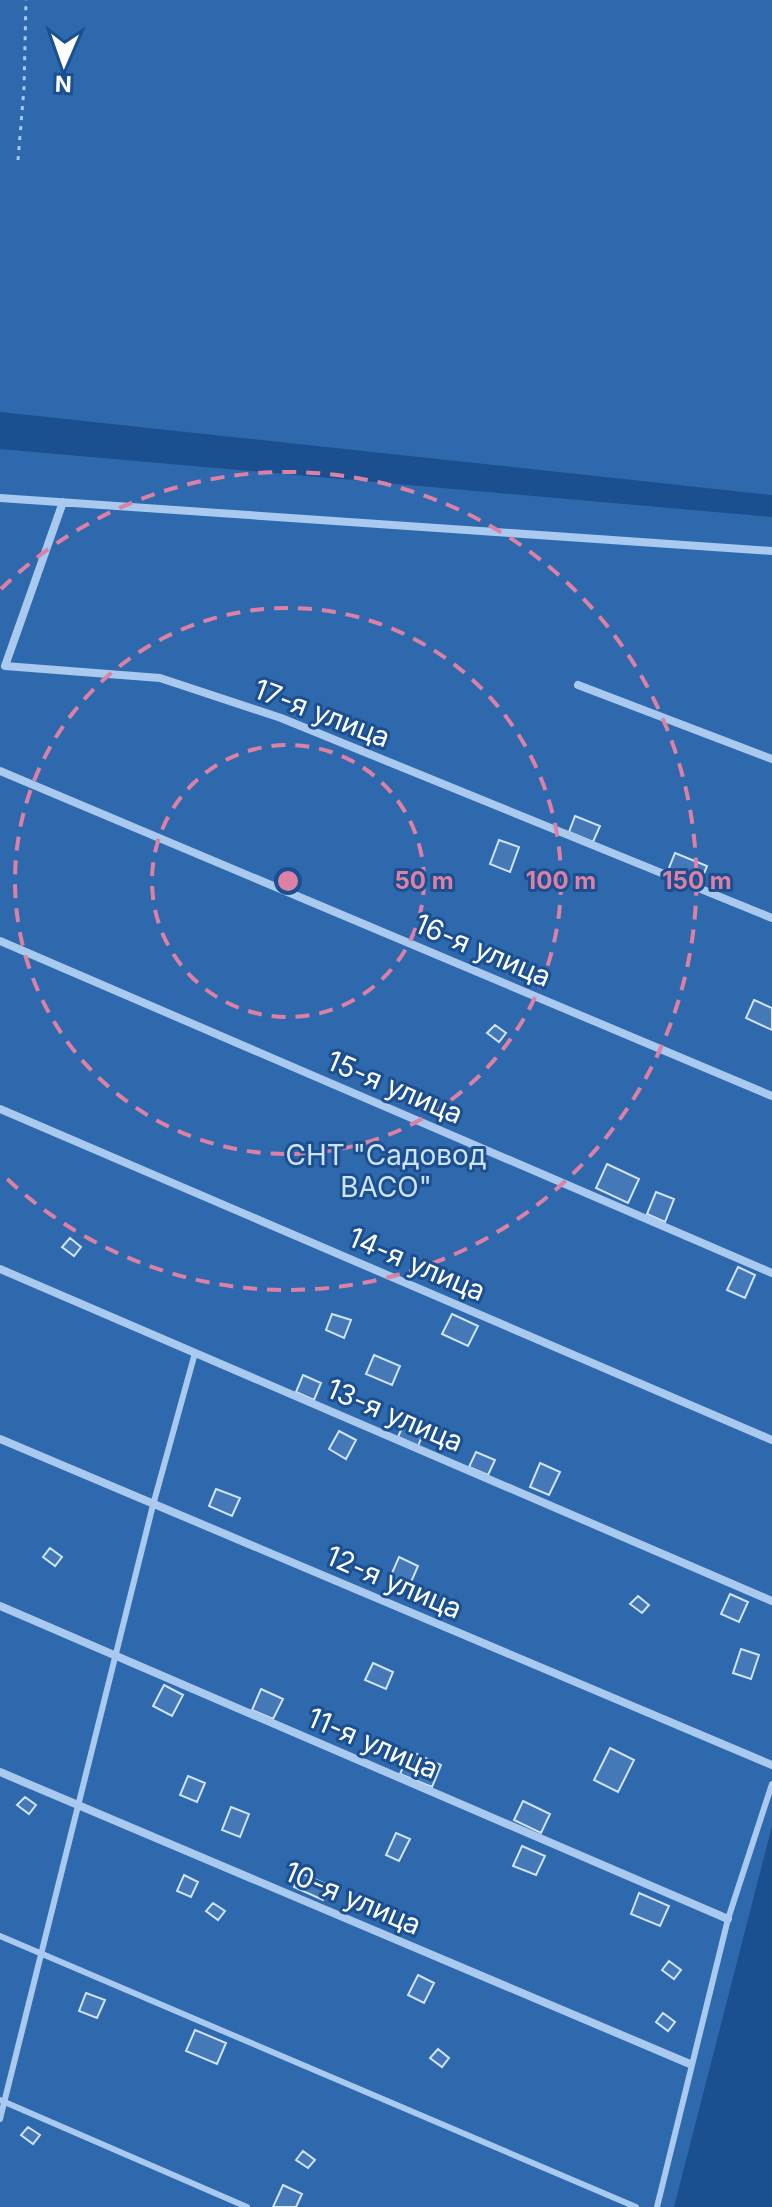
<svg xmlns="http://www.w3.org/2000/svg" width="772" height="2207" font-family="Inter,sans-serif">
  <rect width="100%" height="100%" fill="#1b4f8f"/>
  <path fill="#2e69ad" d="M0 0H772V495L0 412Z
    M0 449 772 517V1826L674 2207H0Z"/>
  <path fill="#4478b7" stroke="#cfe3fa" stroke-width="2" d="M575 816 600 826 593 842 569 832Z
    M499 840 519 847 510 872 490 864Z
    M675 853 707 866 699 886 667 873Z
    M754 1000 772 1008V1030L746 1018Z
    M495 1025 506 1033 499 1042 487 1033Z
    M607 1164 639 1179 628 1203 596 1188Z
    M656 1192 674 1199 665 1222 647 1214Z
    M70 1238 81 1247 74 1256 62 1247Z
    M738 1267 755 1275 745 1298 727 1290Z
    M332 1314 351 1320 344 1338 326 1330Z
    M452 1314 478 1326 468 1346 442 1334Z
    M374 1355 400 1366 392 1385 366 1374Z
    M303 1375 321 1383 314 1400 296 1392Z
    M406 1418 426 1427 418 1446 398 1437Z
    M339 1431 356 1440 346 1459 329 1449Z
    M476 1452 495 1460 488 1475 469 1467Z
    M540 1463 560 1472 549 1495 530 1487Z
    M216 1489 240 1498 232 1516 209 1506Z
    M50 1548 62 1557 55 1566 43 1557Z
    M399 1557 418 1566 408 1589 389 1580Z
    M730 1594 748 1602 739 1622 721 1614Z
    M638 1596 649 1605 642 1613 630 1604Z
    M741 1649 759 1655 751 1679 733 1673Z
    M373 1663 393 1672 386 1689 365 1680Z
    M164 1685 183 1695 172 1716 153 1706Z
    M261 1689 283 1699 273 1719 252 1710Z
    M610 1748 634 1760 618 1792 594 1780Z
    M410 1751 441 1765 432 1787 400 1774Z
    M188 1776 205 1783 197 1802 180 1795Z
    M25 1797 36 1805 29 1814 17 1805Z
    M523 1801 550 1814 541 1833 514 1820Z
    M231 1807 249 1814 240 1837 222 1830Z
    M396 1833 410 1839 399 1861 386 1855Z
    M522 1846 545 1856 536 1875 513 1866Z
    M301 1873 330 1886 323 1900 294 1887Z
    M184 1875 198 1882 191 1897 177 1891Z
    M639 1893 669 1906 660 1926 631 1914Z
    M213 1903 225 1911 218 1920 206 1911Z
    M669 1961 681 1970 674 1979 662 1970Z
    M418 1975 434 1983 424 2003 408 1995Z
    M86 1993 105 2000 97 2018 79 2011Z
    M663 2013 675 2022 668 2031 656 2022Z
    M195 2030 226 2043 217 2064 186 2051Z
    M438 2049 449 2058 442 2067 430 2058Z
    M28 2127 40 2135 33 2144 21 2135Z
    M303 2151 315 2160 308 2168 296 2160Z
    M283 2185 302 2194 296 2207H273Z"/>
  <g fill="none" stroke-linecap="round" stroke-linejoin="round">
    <path stroke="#a9c9ee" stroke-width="3" stroke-dasharray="4 6" stroke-linecap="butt" d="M18 160 24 88 26 0"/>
    <path stroke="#a9c9ee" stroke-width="6" d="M0 1936 636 2207
      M0 2100 247 2207
      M0 2119 153 1505 195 1353
      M657 2207 728 1919 772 1784"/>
    <path stroke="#a9c9ee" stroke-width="8" d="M0 498 772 551
      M63 502 5 666 160 678 281 718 772 918
      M578 685 772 759
      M0 771 772 1096
      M0 941 772 1273
      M0 1109 772 1440
      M0 1269 772 1601
      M0 1439 772 1765
      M0 1606 728 1919
      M0 1772 690 2064"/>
  </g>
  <g fill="none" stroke="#dd80a5" stroke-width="4" stroke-dasharray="14 10">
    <circle cx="288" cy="881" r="136"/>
    <circle cx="288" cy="881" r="273"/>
    <path d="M1 589A409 409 0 1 1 1 1173"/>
  </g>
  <g text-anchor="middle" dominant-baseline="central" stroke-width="6" stroke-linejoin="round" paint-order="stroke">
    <g font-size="28" fill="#fff" stroke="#1b4f8f">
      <text transform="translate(322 713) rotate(21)">17-я улица</text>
      <text transform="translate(483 950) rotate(23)">16-я улица</text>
      <text transform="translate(395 1087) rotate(23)">15-я улица</text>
      <text transform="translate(417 1264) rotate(23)">14-я улица</text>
      <text transform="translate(395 1415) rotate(23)">13-я улица</text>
      <text transform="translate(394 1582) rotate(23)">12-я улица</text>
      <text transform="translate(373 1743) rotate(23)">11-я улица</text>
      <text transform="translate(353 1898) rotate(23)">10-я улица</text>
    </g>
    <g font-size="28" fill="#cfe3fa" stroke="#1b4f8f">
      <text x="386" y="1155">СНТ "Садовод<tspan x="386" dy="32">ВАСО"</tspan></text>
    </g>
  </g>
  <circle cx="288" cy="881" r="12" fill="#dd80a5" stroke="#1b4f8f" stroke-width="4"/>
  <g font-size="24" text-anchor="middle" font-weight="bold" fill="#dd80a5" stroke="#1b4f8f" stroke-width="6" stroke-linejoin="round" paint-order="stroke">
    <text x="424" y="889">50 m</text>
    <text x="561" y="889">100 m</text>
    <text x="697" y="889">150 m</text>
  </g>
  <g transform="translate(64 64) rotate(182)" stroke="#1b4f8f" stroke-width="6" paint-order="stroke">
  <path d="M0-6L14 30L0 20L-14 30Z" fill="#ffffff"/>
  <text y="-12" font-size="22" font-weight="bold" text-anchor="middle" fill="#ffffff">N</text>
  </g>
</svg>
